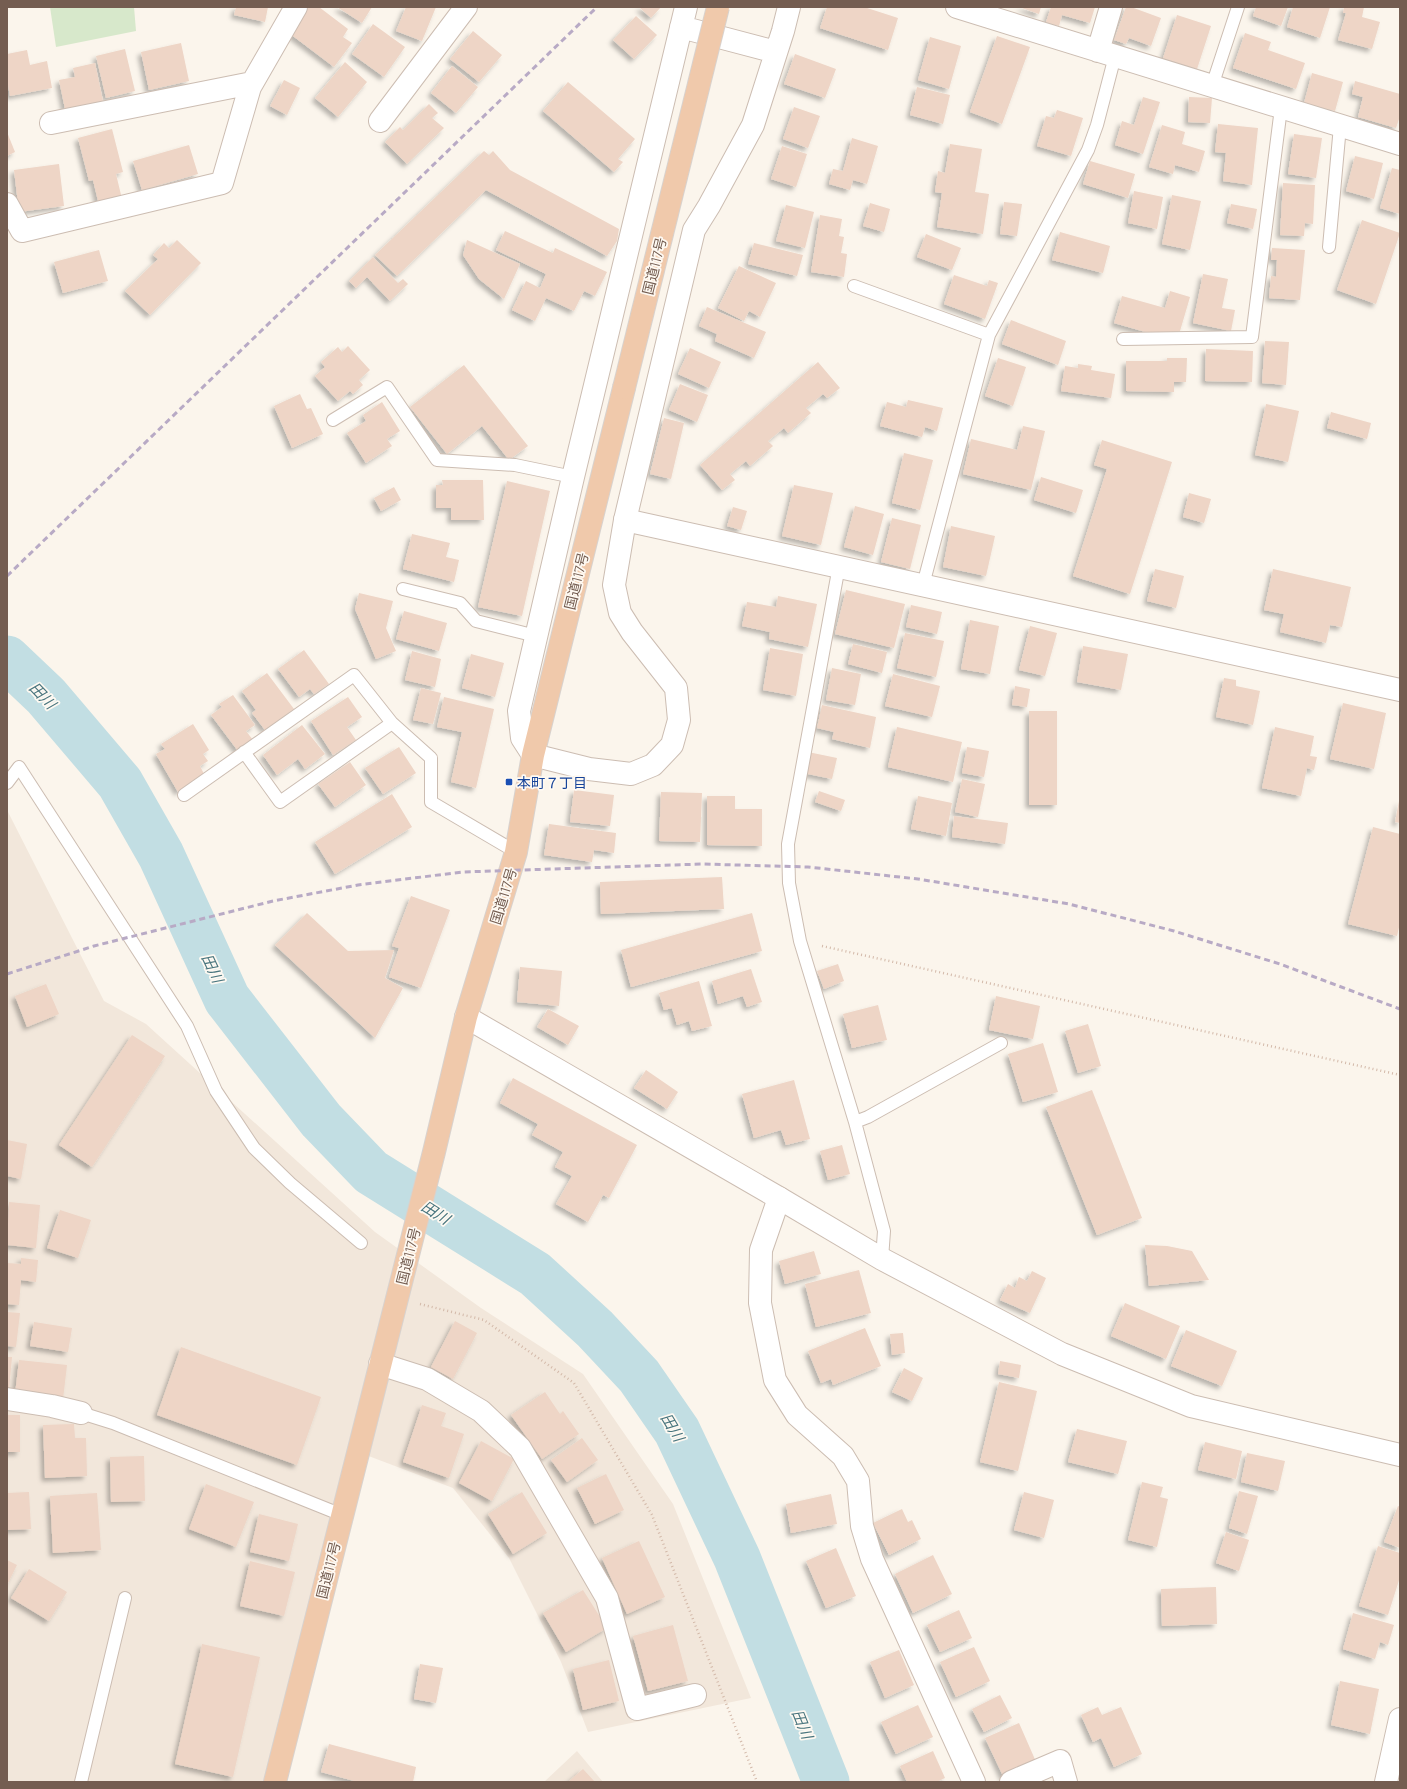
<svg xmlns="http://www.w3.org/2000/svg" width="1407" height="1789" font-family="Barlow,'Noto Sans JP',sans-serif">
  <defs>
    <filter id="shadow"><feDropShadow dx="-3.5" dy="3.5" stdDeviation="2" flood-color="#0004"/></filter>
  </defs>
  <rect width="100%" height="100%" fill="#fbf5ec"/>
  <path fill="#f2e7db" d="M7 810 104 1001 146 1024 375 1232 481 1308 583 1374 673 1504 751 1698 588 1732 561 1662 509 1558 453 1488 358 1452 275 1782H7Z
    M577 1751 603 1782H544Z"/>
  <path fill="#d7e8cb" d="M50 7H134L136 31 56 47Z"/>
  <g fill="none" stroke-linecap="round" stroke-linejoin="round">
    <path stroke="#c2dee3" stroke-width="47" d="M7 659 46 696 120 783 161 855 227 999 321 1120 371 1172 535 1274 595 1329 639 1376 677 1431 737 1558 826 1782"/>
  </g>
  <path fill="#eed5c6" filter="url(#shadow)" d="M236 7H268L265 22 234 15Z
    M309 7H319L348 29 343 37 352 43 334 67 289 33Z
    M337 7H372L362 23Z
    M406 7H436L422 41 396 31Z
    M639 7H661L651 18Z
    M827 7H864L898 18 888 50 820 28Z
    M1019 7H1041L1039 14Z
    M1051 7H1095L1090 23 1062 15 1059 26 1046 22Z
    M1126 7H1131L1161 18 1151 46 1129 38 1126 44 1114 40Z
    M1256 7H1288L1281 26 1253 16Z
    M1293 7H1330L1320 38 1287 27Z
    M1344 7H1364L1362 17 1380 22 1372 49 1338 40 1346 13H1343Z
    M1177 15 1211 26 1197 69 1163 58Z
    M636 16 657 35 634 59 613 40Z
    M373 24 405 47 384 77 352 54Z
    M473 31 502 55 479 82 450 59Z
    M1245 33 1271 42 1268 50 1305 63 1296 89 1233 68Z
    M997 36 1030 47 1002 124 970 112Z
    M930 37 961 46 949 89 918 80Z
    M181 43 189 81 149 90 141 52Z
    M125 49 135 91 106 98 96 56Z
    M27 50 30 65 47 61 52 88 10 96 7 80V54Z
    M795 54 836 69 825 98 784 84Z
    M345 62 367 82 338 117 315 98Z
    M95 63 103 101 65 109 59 80 75 77 73 68Z
    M452 66 478 87 456 113 431 93Z
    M1312 73 1343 82 1335 111 1304 103Z
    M284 80 300 88 287 115 270 106Z
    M1355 81 1400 94V116L1396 128 1358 117 1363 97 1352 94Z
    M568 82 635 139 618 159 623 162 614 172 543 111Z
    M917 87 950 95 943 124 910 115Z
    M1143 97 1160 102 1143 154 1115 145 1122 121 1134 125Z
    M1189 97 1212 98 1210 123 1188 122Z
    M429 104 438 113 432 118 444 128 407 164 385 142 400 127 403 130Z
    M794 107 820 116 808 148 783 139Z
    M1057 110 1083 118 1071 156 1037 146 1046 116 1054 118Z
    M1218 124 1258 128 1252 185 1223 181 1226 153 1215 152Z
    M1162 125 1185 132 1182 144 1205 151 1199 172 1175 165 1173 174 1149 167Z
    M112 129 123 172 116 174 122 199 99 205 93 180 89 181 78 138Z
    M7 132 15 152 7 156Z
    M1294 134 1322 138 1316 178 1288 174Z
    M852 138 878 146 867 184 853 180 850 190 829 184 833 169 843 171Z
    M950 144 982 149 975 192 989 194 983 234 937 227 942 193 935 192 938 171 945 173Z
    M189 145 198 174 142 190 133 161Z
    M782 146 807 154 796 187 771 179Z
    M484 151 489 155 493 151 510 170 619 229 617 241 607 256 486 190 397 276 375 255Z
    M1355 156 1383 163 1374 199 1346 191Z
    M1090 161 1135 174 1128 198 1083 184Z
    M59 164 64 206 19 212 14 170Z
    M1392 168 1400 170V214L1380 208Z
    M1283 183 1315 185 1313 224 1305 223 1304 236 1280 235Z
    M1134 191 1163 197 1157 229 1128 223Z
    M1172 195 1201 201 1190 250 1162 244Z
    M1004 202 1022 204 1017 236 1000 234Z
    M870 203 890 209 884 232 863 226Z
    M1231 204 1257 209 1253 229 1227 223Z
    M786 205 814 212 805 248 776 241Z
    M820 215 842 219 839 236 844 237 841 253 847 254 844 277 811 272Z
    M1362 220 1400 233 1376 304 1337 290Z
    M505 231 553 253 555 248 607 272 595 296 584 291 574 311 546 298 535 321 512 310 526 281 540 288 546 274 496 250Z
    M1060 232 1110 246 1103 273 1052 260Z
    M926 234 961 248 952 270 917 257Z
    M177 240 201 263 150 315 125 291 158 259 153 255 164 243 169 248Z
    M467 240 520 264 504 299 479 279 463 255Z
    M754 243 803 255 797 276 748 264Z
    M1272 248 1305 250 1300 300 1269 298 1271 276 1276 277 1277 260H1271Z
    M99 250 108 281 63 293 54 262Z
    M373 257 398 283 403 279 408 284 390 301 367 277 356 288 349 281Z
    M739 266 776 283 760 317 749 311 744 321 718 308Z
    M1203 274 1228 279 1222 308 1235 310 1231 331 1193 323Z
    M954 275 987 286 989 280 998 283 985 319 944 304Z
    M1170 291 1190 297 1180 331 1156 335 1114 323 1122 296 1165 308Z
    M707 307 766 332 754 358 715 341 717 334 699 326Z
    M1011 320 1066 341 1058 365 1002 344Z
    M1265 341 1289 342 1286 385 1262 383Z
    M348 346 370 370 359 380 363 385 353 394 350 391 338 401 315 376 325 367 321 362 338 347 342 352Z
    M690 348 721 362 709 388 678 374Z
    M1206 349 1253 351 1252 382 1205 381Z
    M998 358 1026 367 1013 406 985 396Z
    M1167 358H1187L1186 382H1174V392L1126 391V361H1167Z
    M818 362 840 388 827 398 823 394 806 408 811 413 788 433 784 428 768 441 773 446 750 466 746 461 730 474 735 480 722 490 700 465Z
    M1078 364 1092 366 1091 370 1115 374 1111 398 1061 391 1065 366 1078 368Z
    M464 365 528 446 509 460 482 426 447 454 410 407Z
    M680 384 708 395 697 422 669 410Z
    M300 394 307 409 311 408 323 434 292 448 274 406Z
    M908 400 943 408 937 431 925 427 922 437 880 426 887 402 906 407Z
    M382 402 400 431 387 439 392 446 366 463 347 433 366 421 363 415Z
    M1266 404 1299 411 1288 462 1255 455Z
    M1331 412 1371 423 1367 439 1327 428Z
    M664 418 684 423 671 479 650 474Z
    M1023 426 1045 431 1031 490 963 474 971 439 1017 450Z
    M1102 440 1172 462 1130 594 1073 576 1107 469 1094 465Z
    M904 453 933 460 920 510 892 503Z
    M1041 477 1083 490 1076 513 1034 500Z
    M442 480H483L484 520H451V508H436V485H443Z
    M507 481 550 491 522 616 478 607Z
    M794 485 833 493 821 545 782 536Z
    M394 487 401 500 381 511 374 498Z
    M1189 493 1211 499 1204 523 1183 517Z
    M855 506 884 514 873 555 844 547Z
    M733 507 747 511 741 530 727 526Z
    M892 518 921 525 910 569 881 562Z
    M951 526 995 536 986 576 943 567Z
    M412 534 450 543 446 557 459 560 454 582 403 569Z
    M1155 569 1184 576 1176 608 1147 601Z
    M1273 569 1351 587 1342 627 1330 625 1326 643 1280 632 1284 614 1264 610Z
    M846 590 905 604 894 648 835 634Z
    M359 593 393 601 386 628 396 651 376 659 355 609Z
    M778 596 817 604 808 647 769 639 770 632 742 626 747 602 776 607Z
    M911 605 942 612 937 634 906 627Z
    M404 611 447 623 439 651 396 639Z
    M970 620 999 626 990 674 961 669Z
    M1030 626 1057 633 1045 676 1019 670Z
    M905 633 944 641 936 677 897 668Z
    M853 644 887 652 882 673 848 664Z
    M1083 646 1128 654 1121 690 1077 682Z
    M770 648 803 654 796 696 763 690Z
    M304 650 329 684 314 694 310 689 299 697 278 669Z
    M412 651 441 659 435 687 405 680Z
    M471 654 504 663 495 697 462 688Z
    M832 668 861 674 855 705 826 700Z
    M267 673 294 709 265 730 252 713 256 710 242 691Z
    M893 674 940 686 932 717 885 706Z
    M1224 678 1236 680V686L1260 691 1253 725 1216 717Z
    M1015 686 1030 689 1027 707 1012 705Z
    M421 688 441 693 433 724 413 720Z
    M233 695 255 725 246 731 253 740 238 751 211 715 222 707 219 704Z
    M348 697 362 717 347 727 356 740 333 755 311 721Z
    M444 697 494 709 476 788 451 782 462 732 437 727Z
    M1343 703 1386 713 1374 769 1330 759Z
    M822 705 876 717 870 748 832 739 834 732 817 728Z
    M1029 711H1057V805H1029Z
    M193 724 209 750 203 754 208 761 200 766 205 776 178 792 156 754 165 749 161 744Z
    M302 725 325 754 305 769 298 759 277 775 263 755Z
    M897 727 962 742 953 782 888 767Z
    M1275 727 1314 736 1310 756 1317 757 1314 770 1307 768 1301 796 1262 788Z
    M399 747 416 773 383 794 365 768Z
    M967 747 989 751 984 777 962 773Z
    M808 752 837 758 832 779 803 773Z
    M350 762 366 785 335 807 318 784Z
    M962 779 985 784 978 817 955 812Z
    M574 790 614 795 610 826 570 822Z
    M819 791 845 800 841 811 815 802Z
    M661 792 702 793 700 842 659 841Z
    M392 794 412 827 335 874 315 842Z
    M707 796H735V809H762V846L707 845Z
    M918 796 952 803 946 836 911 829Z
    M1399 801H1400V823L1395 822Z
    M954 816 1008 823 1005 844 952 837Z
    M549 824 616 833 614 853 594 850 592 862 544 855Z
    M1373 827 1400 834V923L1397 936 1348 924Z
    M722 877 724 909 601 914 600 882Z
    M411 896 450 910 421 988 389 977 399 948 392 946Z
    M307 913 348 951 394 950 385 978 403 988 375 1038 275 945Z
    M752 913 762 951 631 987 621 950Z
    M838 964 844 981 824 989 817 971Z
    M520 967 562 971 559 1006 517 1002Z
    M751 969 762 1002 747 1007 743 996 718 1004 712 981Z
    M699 981 712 1026 692 1031 689 1021 677 1025 672 1008 664 1010 659 993Z
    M46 984 59 1014 27 1027 15 996Z
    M996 996 1040 1006 1033 1039 989 1030Z
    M878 1005 887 1040 852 1048 843 1014Z
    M548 1009 579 1026 568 1045 537 1027Z
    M1088 1024 1101 1066 1078 1073 1065 1031Z
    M132 1035 165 1056 92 1167 59 1145Z
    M1043 1043 1058 1092 1023 1102 1008 1054Z
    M646 1070 678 1092 667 1109 634 1088Z
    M513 1078 637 1145 609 1198 603 1195 588 1222 556 1204 572 1176 555 1167 563 1152 532 1135 538 1124 500 1103Z
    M794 1080 810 1139 786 1145 781 1130 754 1138 742 1094Z
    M1092 1090 1142 1218 1097 1235 1046 1107Z
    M7 1140 27 1144 21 1179 7 1176Z
    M842 1145 850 1174 828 1180 820 1151Z
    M9 1202 40 1205 36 1248 7 1245Z
    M60 1210 91 1220 78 1258 47 1248Z
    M1145 1245 1167 1246 1192 1251 1209 1280 1149 1286Z
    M814 1251 821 1274 785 1284 779 1261Z
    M21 1258 38 1260 36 1282 21 1280 19 1305 7 1304V1263L21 1264Z
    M859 1270 871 1313 816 1327 805 1284Z
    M1032 1271 1046 1278 1030 1313 1000 1300 1008 1284 1015 1288 1019 1277 1027 1281Z
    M1125 1303 1180 1326 1166 1359 1111 1336Z
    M7 1312 20 1313 16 1347 7 1346Z
    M455 1321 477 1333 453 1379 431 1367Z
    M34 1322 72 1328 68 1352 30 1346Z
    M865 1328 881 1366 833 1385 831 1379 821 1383 808 1351Z
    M1186 1330 1237 1351 1222 1386 1171 1366Z
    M903 1333 905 1353 892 1355 890 1334Z
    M181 1347 321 1397 297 1465 157 1415Z
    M7 1357H12L9 1390H7Z
    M19 1360 67 1365 63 1399 15 1394Z
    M1000 1361 1021 1365 1019 1378 998 1374Z
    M904 1368 923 1378 912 1401 892 1392Z
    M999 1382 1037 1391 1018 1471 980 1462Z
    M545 1392 560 1414 563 1411 579 1434 542 1459 511 1415Z
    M422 1405 446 1413 441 1426 464 1434 449 1478 403 1462Z
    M7 1415H20V1452H7Z
    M74 1424 75 1438H86L87 1476 45 1478 43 1425Z
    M1077 1429 1127 1441 1118 1474 1068 1462Z
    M582 1438 598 1460 567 1482 551 1460Z
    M481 1441 514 1459 492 1501 459 1483Z
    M1205 1442 1242 1451 1236 1479 1198 1470Z
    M1247 1453 1285 1461 1278 1491 1241 1482Z
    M144 1456 145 1501 111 1502 110 1457Z
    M606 1474 624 1510 595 1524 577 1488Z
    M1142 1482 1163 1487 1160 1497 1168 1499 1157 1547 1128 1540Z
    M206 1484 254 1502 236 1547 189 1529Z
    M1239 1491 1258 1496 1247 1534 1229 1528Z
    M29 1492 31 1529 7 1530V1493Z
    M522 1492 547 1533 513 1554 488 1514Z
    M1024 1492 1054 1500 1044 1538 1014 1530Z
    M97 1493 101 1550 53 1553 50 1496Z
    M831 1494 837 1524 791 1533 786 1504Z
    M1398 1506 1400 1507V1548L1384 1542Z
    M902 1509 908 1522 912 1520 921 1539 889 1555 873 1523Z
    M259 1514 298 1524 289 1561 250 1552Z
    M1226 1532 1249 1540 1239 1571 1216 1563Z
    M639 1541 665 1597 627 1614 602 1558Z
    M1378 1546 1400 1553V1577L1388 1615 1359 1606Z
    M836 1548 856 1596 826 1608 806 1561Z
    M933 1555 952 1594 913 1613 895 1574Z
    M7 1560 17 1565 7 1585Z
    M250 1561 295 1572 284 1616 240 1606Z
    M29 1569 67 1592 49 1621 11 1598Z
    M1216 1587 1217 1624 1162 1626 1161 1589Z
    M583 1590 607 1628 566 1652 543 1613Z
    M959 1610 972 1638 940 1652 927 1625Z
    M1353 1613 1394 1625 1388 1645 1380 1642 1375 1659 1343 1649Z
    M673 1625 688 1681 648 1691 633 1636Z
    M202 1644 260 1657 233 1777 175 1764Z
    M974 1647 990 1681 956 1697 940 1662Z
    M899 1650 914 1685 885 1698 870 1662Z
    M609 1660 619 1701 583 1710 573 1669Z
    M420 1664 443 1668 436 1703 414 1699Z
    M1340 1681 1379 1689 1370 1734 1331 1725Z
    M1000 1695 1012 1718 984 1732 972 1709Z
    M918 1705 933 1737 896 1754 881 1722Z
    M1098 1707 1102 1715 1121 1707 1142 1754 1114 1767 1101 1738 1093 1742 1081 1715Z
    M1019 1723 1037 1764 1004 1778 985 1738Z
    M329 1744 416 1767 413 1782H358L321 1772Z
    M933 1751 945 1778 936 1782H907L900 1766Z
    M583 1769 595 1782H568Z"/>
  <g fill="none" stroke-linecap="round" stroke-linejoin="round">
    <defs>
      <path id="service" d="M1212 86 1238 7
        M1329 247 1340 126
        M854 286 989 335
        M1123 339 1252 337 1281 108
        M333 420 387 387 437 460 515 465 573 477
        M839 566 788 844 789 883 800 941 855 1122 884 1231 882 1259
        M923 585 989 335 1088 150 1097 125 1115 56
        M403 589 460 603 476 621 536 636
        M244 752 280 802 392 723
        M7 783 19 767 187 1026 216 1091 254 1148 290 1183 361 1243
        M184 795 354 675 392 723 431 758V802L516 852
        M855 1122 868 1117 1001 1043
        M81 1413 113 1423 342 1515
        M81 1782 125 1598"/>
      <path id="minor" d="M957 7 1400 144
        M681 27 776 52
        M1098 51 1111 7
        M380 121 466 7
        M51 123 252 83
        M7 204 22 231 222 183 250 87 296 7
        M625 520 694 230 709 206 753 125 783 31 789 7
        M533 755 522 738 519 711 573 477 686 7
        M779 1198 761 1250 760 1303 775 1380 797 1415 843 1456 858 1481 862 1526 872 1559 974 1782
        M380 1364 427 1379 481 1411 520 1448 607 1598 637 1709 695 1695
        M7 1399 52 1406 81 1413
        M1011 1782 1060 1761 1066 1782
        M1386 1782 1400 1719"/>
      <path id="tertiary" d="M533 755 589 769 631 774 653 765 672 745 679 720 676 688 632 632 620 613 614 585 625 520 1400 690
        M466 1017 779 1198 882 1259 1062 1354 1191 1406 1400 1455"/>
      <path id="trunk" d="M275 1782 434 1152 466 1017 516 852 533 755 624 388"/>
    </defs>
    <use href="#service" stroke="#ccbdb2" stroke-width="14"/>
    <use href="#minor" stroke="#ccbdb2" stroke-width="24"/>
    <use href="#tertiary" stroke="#ccbdb2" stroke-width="24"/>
    <use href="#trunk" stroke="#d8d2ce" stroke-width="24"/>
    <path stroke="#d3b9a9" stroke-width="2.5" stroke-dasharray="1 3" stroke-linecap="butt" d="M822 946 1400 1075
      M420 1304 484 1320 574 1383 652 1515 757 1782"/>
    <use href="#service" stroke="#fff" stroke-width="12"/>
    <use href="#minor" stroke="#fff" stroke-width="22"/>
    <use href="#tertiary" stroke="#fff" stroke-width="22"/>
    <use href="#trunk" stroke="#f0c9ab" stroke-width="22"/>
    <path stroke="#b8aac5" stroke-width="3" stroke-dasharray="6 4" stroke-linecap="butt" d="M7 576 597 7
      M7 974 94 946 273 901 358 885 462 872 702 864 808 867 918 879 1069 904 1174 931 1280 964 1400 1009"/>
    <defs>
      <path id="trunk-bridge" d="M624 388 718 7"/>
    </defs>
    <use href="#trunk-bridge" stroke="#d8d2ce" stroke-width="24" stroke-linecap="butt"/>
    <use href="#trunk-bridge" stroke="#f0c9ab" stroke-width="22"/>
  </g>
  <rect fill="#1a4fb4" stroke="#fef9f2" stroke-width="1.5" x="505" y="778" width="8" height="8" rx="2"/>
  <g text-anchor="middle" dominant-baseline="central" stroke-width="3.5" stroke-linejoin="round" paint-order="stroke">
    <g font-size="14" fill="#745d51" stroke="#fef9f2">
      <text transform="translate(654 266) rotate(-76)">国道117号</text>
      <text transform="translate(576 581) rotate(-76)">国道117号</text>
      <text transform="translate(503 896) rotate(-73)">国道117号</text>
      <text transform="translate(408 1256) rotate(-76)">国道117号</text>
      <text transform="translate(328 1570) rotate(-76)">国道117号</text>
    </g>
    <g font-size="14" fill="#164399" stroke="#fef9f2" text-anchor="start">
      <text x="517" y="782">本町７丁目</text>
    </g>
    <g font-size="15" font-style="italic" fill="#49757e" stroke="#fef9f2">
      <text transform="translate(43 695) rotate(46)">田川</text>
      <text transform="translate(213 968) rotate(65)">田川</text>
      <text transform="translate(436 1212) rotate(32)">田川</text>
      <text transform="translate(673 1427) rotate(59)">田川</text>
      <text transform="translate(803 1724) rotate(68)">田川</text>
    </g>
  </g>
  <rect width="1407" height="1789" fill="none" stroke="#745d51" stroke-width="16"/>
</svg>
